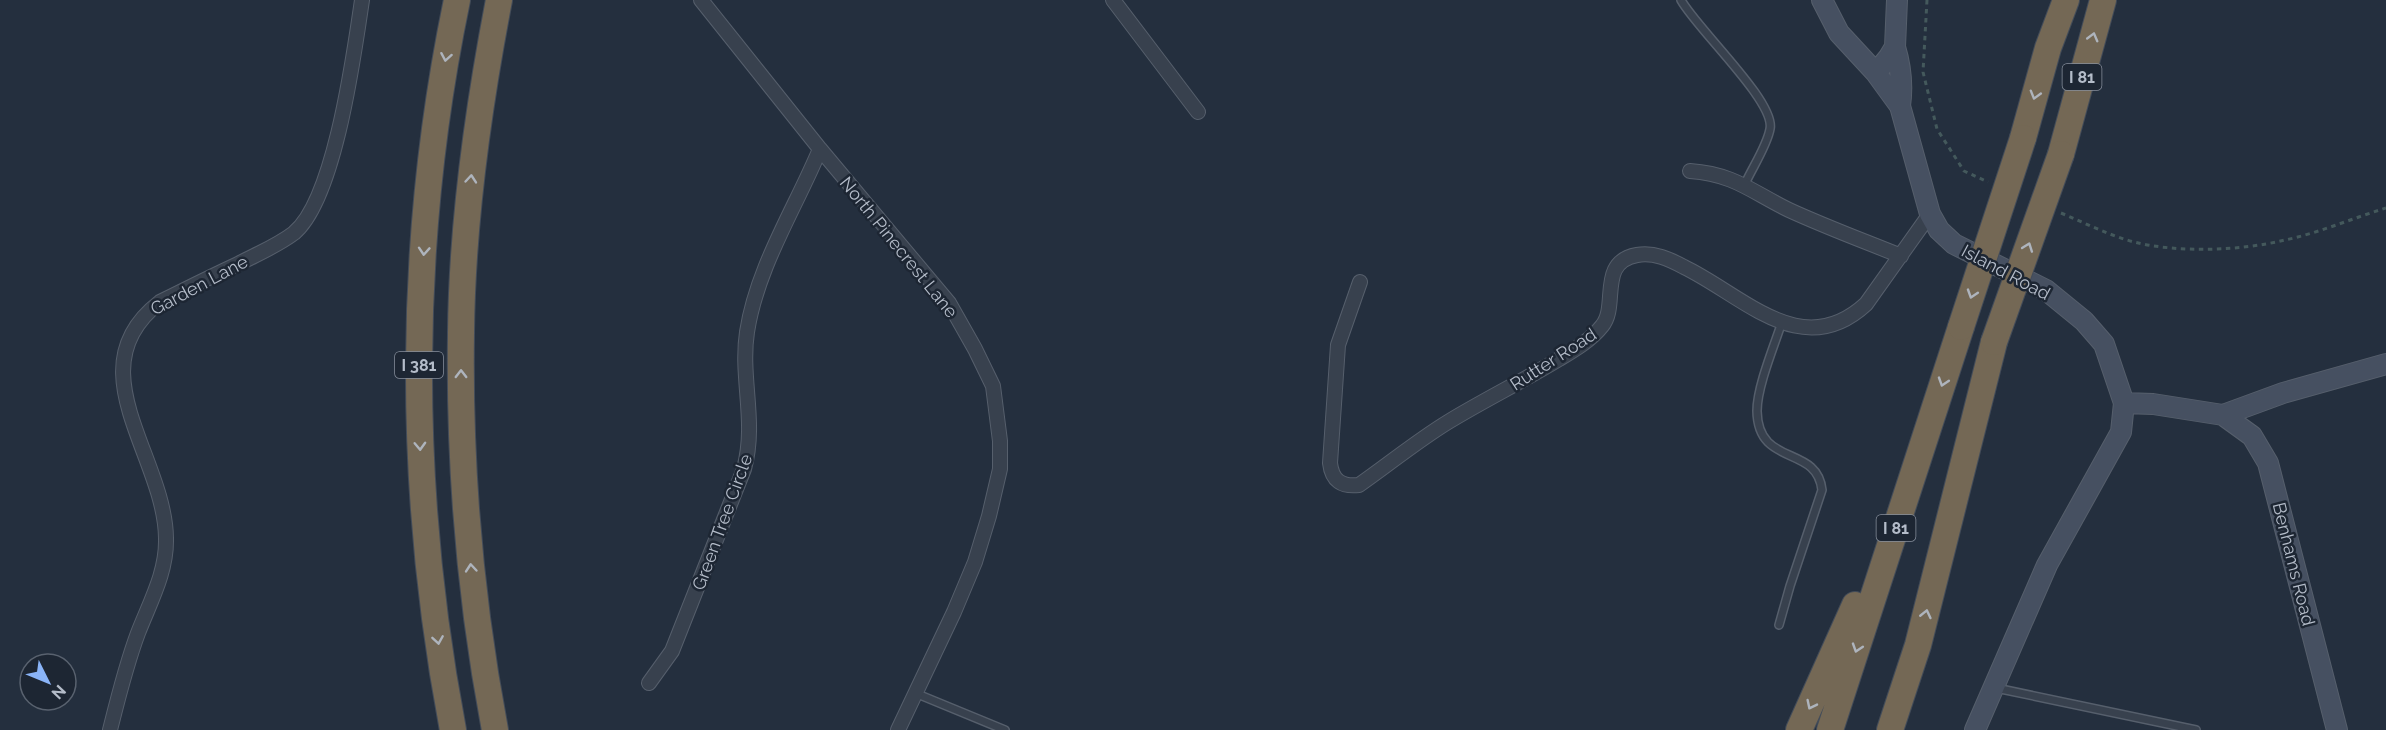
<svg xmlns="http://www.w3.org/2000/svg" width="2386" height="730" font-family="Raleway,sans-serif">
  <rect width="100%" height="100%" fill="#242f3e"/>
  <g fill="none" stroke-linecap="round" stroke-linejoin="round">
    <defs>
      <path id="lane" d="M1681 0C1697 29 1776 102 1770 129 1767 146 1752 168 1745 184
        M1779 625 1790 586 1822 490C1817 444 1758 468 1757 411 1757 387 1774 346 1782 322
        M1996 688 2196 730
        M915 693 1005 730"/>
      <path id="street" d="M701 0 820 149 949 303 975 349 993 386 1000 441V469L989 516 975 562 954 612 898 730
        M1113 0 1198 112
        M1690 171C1734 174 1752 192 1789 210 1826 227 1864 241 1901 256
        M1360 282 1338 345 1330 463C1332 481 1342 487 1359 485 1389 464 1417 441 1448 422 1484 400 1523 381 1559 359 1574 350 1591 340 1602 326 1619 306 1597 262 1637 255 1654 252 1669 259 1684 267 1744 296 1802 363 1866 304L1930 214
        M649 683 672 651 744 469C757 422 740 378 747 332 757 267 795 209 820 149
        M110 730C118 698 126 665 138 633 150 602 167 572 166 538 165 456 74 368 160 302 186 289 212 276 238 264 257 254 277 246 294 233 335 199 354 54 362 0"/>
      <path id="secondary" d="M1822 0 1839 33 1876 73
        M1897 0 1895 47 1889 57 1876 73 1900 106 1930 214 1939 230 1954 244 2046 290 2084 321 2104 344 2124 403 2121 432 2047 565 1975 730
        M1895 47C1901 67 1903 85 1900 106
        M2124 403 2153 404 2223 415 2283 393 2386 364
        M2223 415 2252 436 2268 463 2337 730"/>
      <path id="highway" d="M2023 138 2048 48 2066 0
        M2061 154 2103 0
        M453 730C407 489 407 240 457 0
        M495 730C470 599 459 466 461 333 462 221 478 109 499 0
        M1799 730 1855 605
        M1830 730 1961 327
        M1890 730 1918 645 1994 342"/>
    </defs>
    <use href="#lane" stroke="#565f6c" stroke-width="10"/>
    <use href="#street" stroke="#565f6c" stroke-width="16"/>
    <use href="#secondary" stroke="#565f6c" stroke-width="22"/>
    <use href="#highway" stroke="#434c59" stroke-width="28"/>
    <path stroke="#44595c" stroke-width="3" stroke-dasharray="4.5 4.5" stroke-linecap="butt" d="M1927 0 1923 72 1937 129 1964 171 1988 182
      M2061 213C2085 223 2108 235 2134 242 2178 253 2240 251 2285 240 2319 233 2353 218 2386 208"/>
    <use href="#lane" stroke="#38414e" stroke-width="7"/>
    <use href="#street" stroke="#38414e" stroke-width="14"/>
    <use href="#secondary" stroke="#465061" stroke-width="20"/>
    <use href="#highway" stroke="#746855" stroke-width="26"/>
    <defs>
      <path id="highway-bridge" d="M1961 327 2023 138
        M1994 342 2061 154"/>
    </defs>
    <use href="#highway-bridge" stroke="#434c59" stroke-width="28" stroke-linecap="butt"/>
    <use href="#highway-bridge" stroke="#746855" stroke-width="26"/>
  </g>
  <defs><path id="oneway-chevron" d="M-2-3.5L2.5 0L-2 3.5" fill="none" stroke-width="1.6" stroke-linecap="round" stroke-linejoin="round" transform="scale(1.5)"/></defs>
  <g stroke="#aeb4bd">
    <use href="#oneway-chevron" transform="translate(2093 37) rotate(-75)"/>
    <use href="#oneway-chevron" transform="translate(446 57) rotate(100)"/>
    <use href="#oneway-chevron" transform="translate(2035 95) rotate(106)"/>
    <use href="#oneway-chevron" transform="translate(471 179) rotate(-85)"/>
    <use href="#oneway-chevron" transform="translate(2028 247) rotate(-70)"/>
    <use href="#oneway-chevron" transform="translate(424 251) rotate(94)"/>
    <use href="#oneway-chevron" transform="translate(1972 294) rotate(108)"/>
    <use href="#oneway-chevron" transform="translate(461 374) rotate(-90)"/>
    <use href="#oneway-chevron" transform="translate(1943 382) rotate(108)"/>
    <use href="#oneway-chevron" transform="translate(420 446) rotate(88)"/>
    <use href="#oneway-chevron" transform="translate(471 568) rotate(-95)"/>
    <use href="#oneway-chevron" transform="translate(1926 614) rotate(-77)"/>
    <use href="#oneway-chevron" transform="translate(438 640) rotate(81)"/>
    <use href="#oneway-chevron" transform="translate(1857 648) rotate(108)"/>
    <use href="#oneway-chevron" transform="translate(1811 705) rotate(116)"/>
  </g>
  <g text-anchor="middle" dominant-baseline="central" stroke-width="5" stroke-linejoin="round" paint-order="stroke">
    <g fill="#1d2633" stroke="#878f9c" stroke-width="1.5">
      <rect x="2062.5" y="64" width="39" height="26" rx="4.5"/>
      <rect x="395" y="352" width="48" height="26" rx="4.5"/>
      <rect x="1876.5" y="515" width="39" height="26" rx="4.5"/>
    </g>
    <g font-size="16" font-weight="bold" fill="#b4bcc9">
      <text x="2082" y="77">I 81</text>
      <text x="419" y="365">I 381</text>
      <text x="1896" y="528">I 81</text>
    </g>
    <g font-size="18" fill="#b4bcc9" stroke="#1d2633">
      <text transform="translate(899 247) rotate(51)">North Pinecrest Lane</text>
      <text transform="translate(2006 272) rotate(28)">Island Road</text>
      <text transform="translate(199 285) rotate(-28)">Garden Lane</text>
      <text transform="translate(1553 359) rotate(-33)">Rutter Road</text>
      <text transform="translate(722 522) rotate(-70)">Green Tree Circle</text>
      <text transform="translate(2294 564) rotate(76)">Benhams Road</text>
    </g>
  </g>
  <g transform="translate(48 682) rotate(133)"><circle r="28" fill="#1d2633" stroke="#59626f" stroke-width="1.5"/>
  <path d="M0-4.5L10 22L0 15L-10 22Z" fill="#8ab4f8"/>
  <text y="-9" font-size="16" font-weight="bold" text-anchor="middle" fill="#b4bcc9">N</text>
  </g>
</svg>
